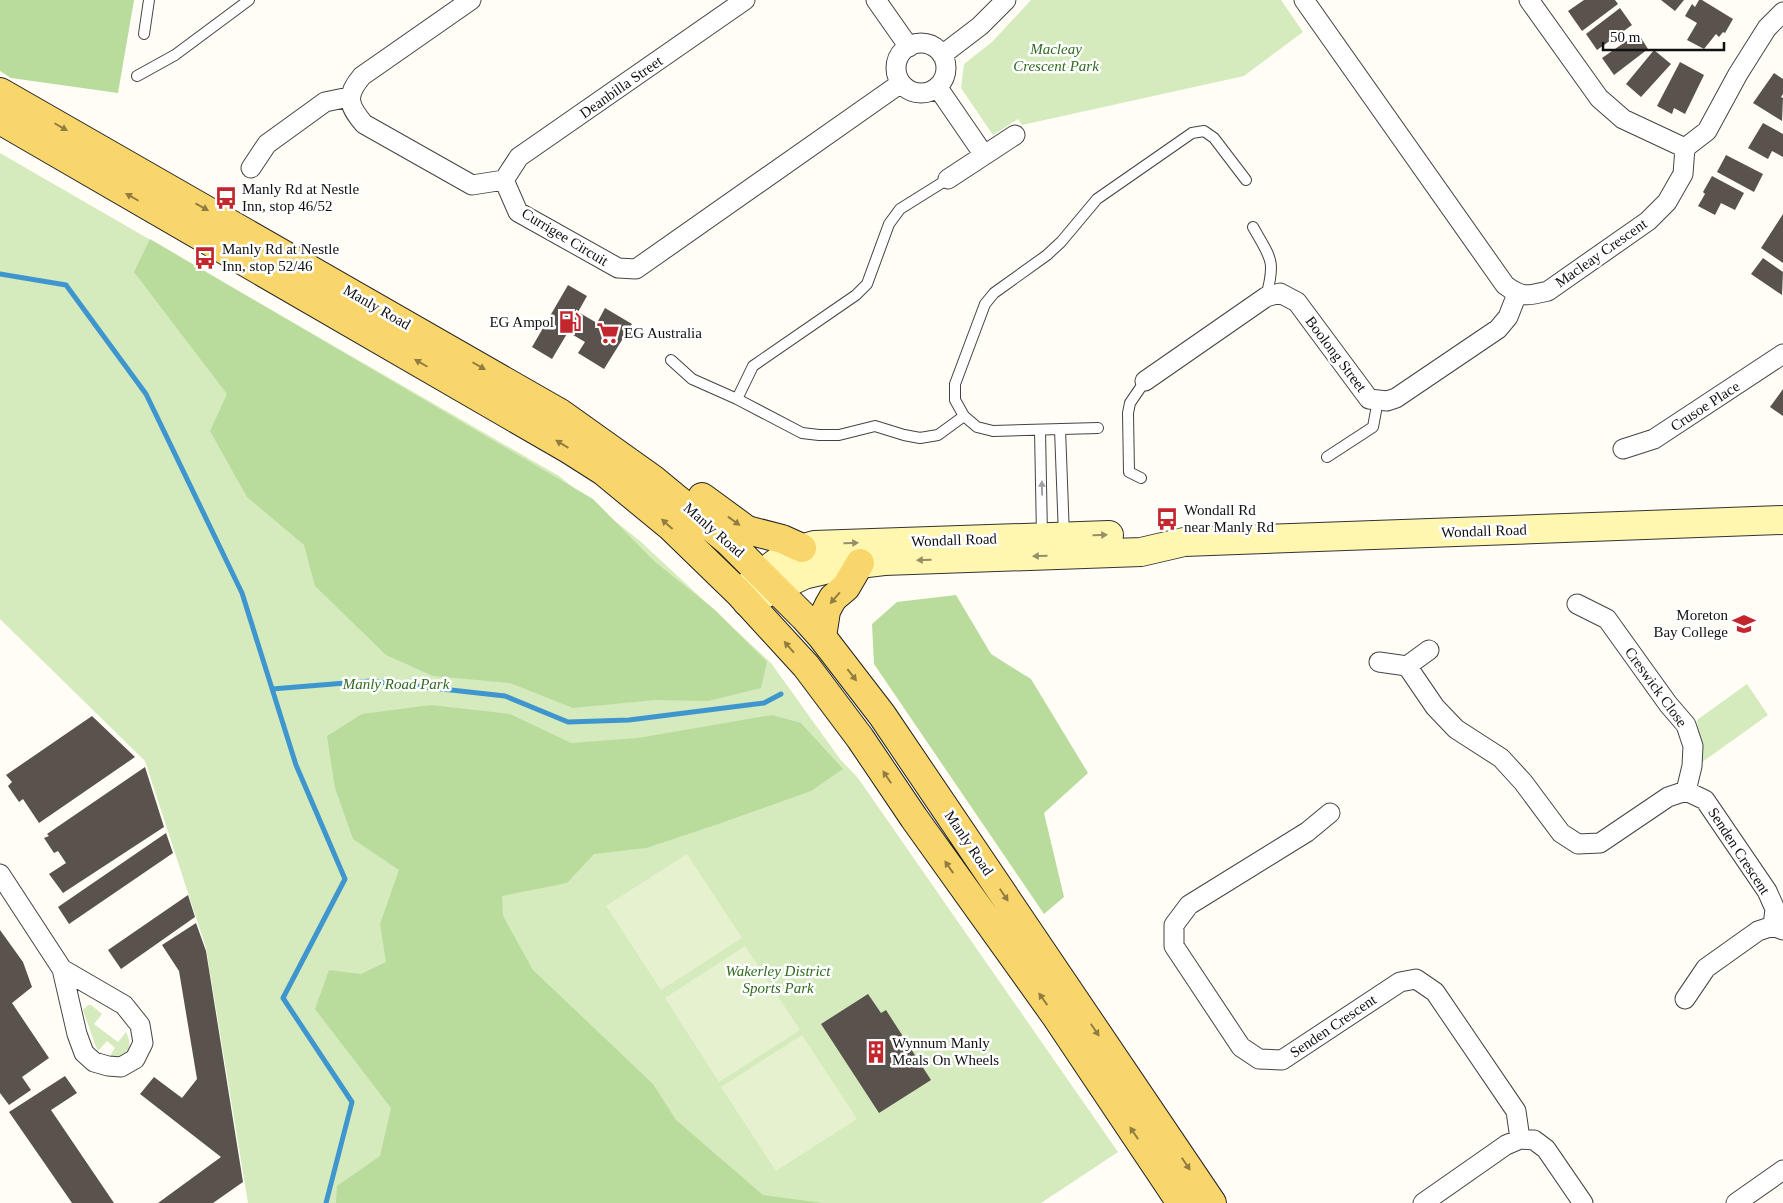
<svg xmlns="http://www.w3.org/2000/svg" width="1783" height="1203" font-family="Georgia,serif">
  <rect width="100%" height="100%" fill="#fffdf5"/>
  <path fill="#d5ebbd" d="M1031 0H1281L1303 32 1244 76 1022 125 1018 119 993 135 961 88 964 64 992 42Z
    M0 153 559 476 640 541 771 663 840 759 858 778 1118 1152 1041 1203H248L206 948 145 761 0 619Z
    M1747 684 1768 715 1701 763 1697 720Z
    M88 1005H91L102 1014 94 1024 118 1042 126 1032C132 1044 130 1051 120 1059H108L115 1048 107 1041 98 1051 96 1047 83 1010Z"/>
  <path fill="#b9dc9c" d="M0 0H134L118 93 11 78 0 71Z
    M150 239 593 499 655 562 714 609 767 662 761 688 708 701 655 700 573 708 510 683 433 676 386 655 315 586 304 545 247 497 210 431 227 394 134 272Z
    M956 595 991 654 1031 679 1088 773 1044 813 1064 897 1044 914 874 664 872 624 897 602Z
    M431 705 510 714 571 743 638 738 772 715 801 723 843 769 811 791 721 823 646 848 594 854 567 883 502 896 503 916 533 970 653 1084 676 1120 763 1195 822 1203H336L337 1186 380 1156 391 1108 315 1009 329 970 361 974 386 962 380 924 399 870 353 839 335 788 327 736 362 714Z"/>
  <path fill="#e6f2cf" d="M687 854 742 938 661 990 606 906Z
    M745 946 800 1030 719 1082 665 998Z
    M802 1035 857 1119 776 1171 721 1087Z"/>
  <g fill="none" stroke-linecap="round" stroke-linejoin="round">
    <path stroke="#3f96cf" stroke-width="5" d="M0 274 66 285 146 394 242 593 296 765 345 879 283 998 352 1102 326 1203
      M272 689 370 681 505 696 568 722 629 720 764 703 781 694"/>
  </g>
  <path fill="#5a524d" d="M1584 0H1615L1618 4 1582 31 1568 11Z
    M1661 0H1684L1675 11Z
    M1699 0H1702L1733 19 1725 33 1723 32 1719 37 1716 34 1704 49 1687 40 1697 23 1685 16 1692 4 1695 7Z
    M1620 8 1632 25 1597 50 1586 34Z
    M1638 33 1648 49 1614 75 1602 58Z
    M1654 50 1671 64 1641 97 1626 84Z
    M1680 62 1704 75 1685 114 1674 108 1672 114 1657 106Z
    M1774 73 1783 79V94L1781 97 1783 98 1782 121 1753 103Z
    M1763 123 1783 134V157L1772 151 1768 159 1748 148Z
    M1726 155 1763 174 1754 192 1717 172Z
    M1712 176 1744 193 1735 210 1721 203 1715 215 1698 206 1705 194 1703 192Z
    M1783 214V263L1761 248Z
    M1763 258 1783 272 1782 295 1751 274Z
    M568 285 587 296 578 312 597 323 605 308 632 324 604 369 578 353 585 342 568 332 552 359 532 347Z
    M1783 389V416L1770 407Z
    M92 716 135 757 39 823 23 799 19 802 8 786 12 782 6 775Z
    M145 767 164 827 63 893 49 874 66 863 58 851 54 853 44 838 49 836 47 834Z
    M166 833 173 853 69 924 58 907Z
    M188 895 195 917 121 969 108 950Z
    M196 923 206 951 243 1182 213 1203H158L221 1157 140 1094 154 1077 182 1098 197 1079 179 971 162 945Z
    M0 930 23 962 32 987 12 1003 49 1058 22 1077 31 1090 9 1105 0 1093Z
    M868 994 881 1013 886 1010 931 1080 879 1113 821 1024Z
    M65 1076 77 1093 51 1110 114 1203H72L9 1112Z"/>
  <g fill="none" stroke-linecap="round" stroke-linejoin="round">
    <defs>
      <path id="lane" d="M144 34 149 0
        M137 76 175 55 249 0
        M1253 227C1271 259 1276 260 1266 297
        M671 360 692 379 737 399 802 433 819 435H839L875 426 904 435 920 438 938 435 964 416
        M737 399 753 366 856 295 867 284 889 224 900 209 948 179
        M1098 428 993 431 977 427 964 416 955 400V384L985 304 994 293 1047 255 1061 242 1097 199 1192 133 1204 131 1214 138 1246 180
        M1060 429 1064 536
        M1040 430 1042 536
        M1327 457 1373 427 1378 400
        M1141 478 1129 472 1128 413 1130 403 1145 381"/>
      <path id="street" d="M471 0 362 76C345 96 348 105 364 124L472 185 504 180 518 212 618 268 636 269 901 83
        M876 0 909 47
        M1304 0 1505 285C1522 298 1528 296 1548 291L1648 221 1667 202 1683 174 1685 148 1707 131 1738 74 1767 28 1783 12
        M1529 0 1599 98 1623 119 1685 148
        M896 68a25 25 0 1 1 50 0a25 25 0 1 1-50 0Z
        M942 55 980 26 1006 0
        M938 88 984 155
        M251 168 267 144 325 102 349 97
        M948 179 1015 135
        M504 180 519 157 745 0
        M1145 381 1266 297 1280 293 1297 302 1369 399 1387 401 1396 398 1498 329 1508 317 1517 294
        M1623 449 1654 439 1783 354
        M1577 604 1607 619 1668 704 1686 725 1693 746 1692 766 1686 791
        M1379 662 1407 666 1435 707 1456 729 1501 758 1523 782 1561 833 1578 844 1600 843 1668 797 1686 791 1705 800 1767 891 1775 909 1773 926 1783 930
        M1407 666 1429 650
        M1330 813 1307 832 1189 905 1174 925V946L1241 1047 1259 1059 1282 1060 1400 982 1416 979 1435 992 1516 1111 1520 1139
        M0 874 62 969 77 1034 84 1053 94 1062 108 1066 121 1067 135 1059 143 1043 140 1025 124 1005 62 969
        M1685 999 1706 968 1758 931 1773 926
        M1423 1203 1506 1145 1520 1139 1534 1140 1546 1149 1583 1203
        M1736 1203 1783 1170"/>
      <path id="secondary" d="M744 590C766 570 785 552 814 545L1109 535
        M747 602 804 575 842 566 884 561 1141 552 1184 542 1783 520"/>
      <path id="primary" d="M0 92 560 413 654 480 729 542 804 617 822 637 882 715 1212 1203
        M0 120 570 450 603 471 671 527 740 594 806 666 860 738 914 818 1055 1015 1181 1203
        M702 497 747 530 782 539 802 548
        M822 637 826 611 829 605 833 598 846 587 860 563"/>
    </defs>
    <use href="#lane" stroke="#444" stroke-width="12"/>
    <use href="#street" stroke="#444" stroke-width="21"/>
    <use href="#secondary" stroke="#333" stroke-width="30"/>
    <use href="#primary" stroke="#222" stroke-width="30"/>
    <use href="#lane" stroke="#fff" stroke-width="10"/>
    <use href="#street" stroke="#fff" stroke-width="19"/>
    <use href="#secondary" stroke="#fff6b0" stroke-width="28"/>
    <use href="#primary" stroke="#f9d66b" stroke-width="28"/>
  </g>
  <defs><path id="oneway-solid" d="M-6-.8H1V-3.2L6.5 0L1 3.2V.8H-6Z" transform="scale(1.25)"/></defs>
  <g fill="#917d42">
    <use href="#oneway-solid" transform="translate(61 127) rotate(30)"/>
    <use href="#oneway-solid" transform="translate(132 197) rotate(-150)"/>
    <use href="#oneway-solid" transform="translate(202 207) rotate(29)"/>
    <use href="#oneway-solid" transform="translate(421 363) rotate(-150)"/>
    <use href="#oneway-solid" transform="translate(479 366) rotate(30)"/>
    <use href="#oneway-solid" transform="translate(562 444) rotate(-149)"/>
    <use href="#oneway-solid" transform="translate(734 521) rotate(36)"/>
    <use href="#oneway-solid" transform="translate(667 524) rotate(-138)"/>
    <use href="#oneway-solid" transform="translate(835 598) rotate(131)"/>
    <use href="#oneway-solid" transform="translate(789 647) rotate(-131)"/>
    <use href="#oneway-solid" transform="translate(852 675) rotate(52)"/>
    <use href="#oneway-solid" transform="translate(887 777) rotate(-124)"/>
    <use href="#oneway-solid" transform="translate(949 867) rotate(-125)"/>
    <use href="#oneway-solid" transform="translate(1004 895) rotate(56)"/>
    <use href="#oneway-solid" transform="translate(1043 999) rotate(-125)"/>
    <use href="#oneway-solid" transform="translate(1095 1030) rotate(56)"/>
    <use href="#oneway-solid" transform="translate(1134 1133) rotate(-124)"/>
    <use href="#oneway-solid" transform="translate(1186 1164) rotate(56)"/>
  </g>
  <use fill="#a0a0a0" href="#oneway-solid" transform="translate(1042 488) rotate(-91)"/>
  <g fill="#948f68">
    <use href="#oneway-solid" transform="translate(1100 535) rotate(-2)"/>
    <use href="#oneway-solid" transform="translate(851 543) rotate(-2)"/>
    <use href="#oneway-solid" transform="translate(1040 556) rotate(178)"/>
    <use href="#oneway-solid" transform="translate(924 560) rotate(179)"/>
  </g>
  <defs>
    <symbol id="bus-bare" viewBox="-9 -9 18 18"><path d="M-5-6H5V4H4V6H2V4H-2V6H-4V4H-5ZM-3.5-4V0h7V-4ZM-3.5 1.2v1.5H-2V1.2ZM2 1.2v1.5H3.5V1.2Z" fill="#c4262e" stroke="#fff" stroke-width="2.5" paint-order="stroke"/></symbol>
    <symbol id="fuel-bare" viewBox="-9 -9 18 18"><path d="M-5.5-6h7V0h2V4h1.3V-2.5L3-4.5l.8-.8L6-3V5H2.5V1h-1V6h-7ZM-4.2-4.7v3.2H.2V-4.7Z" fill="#c4262e" stroke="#fff" stroke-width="2.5" paint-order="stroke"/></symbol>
    <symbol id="supermarket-bare" viewBox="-9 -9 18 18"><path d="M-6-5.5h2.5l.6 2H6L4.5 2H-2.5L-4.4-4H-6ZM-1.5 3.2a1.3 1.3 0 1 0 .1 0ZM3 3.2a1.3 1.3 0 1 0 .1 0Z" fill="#c4262e" stroke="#fff" stroke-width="2.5" paint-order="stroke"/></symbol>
    <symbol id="school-bare" viewBox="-9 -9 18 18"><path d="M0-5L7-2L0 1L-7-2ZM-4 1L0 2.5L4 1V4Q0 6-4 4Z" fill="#c4262e" stroke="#fff" stroke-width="2.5" paint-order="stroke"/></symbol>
    <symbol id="building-bare" viewBox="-9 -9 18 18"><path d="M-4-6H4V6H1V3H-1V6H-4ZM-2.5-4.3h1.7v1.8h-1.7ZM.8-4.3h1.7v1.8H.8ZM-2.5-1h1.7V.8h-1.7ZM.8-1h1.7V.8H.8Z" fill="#c4262e" stroke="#fff" stroke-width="2.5" paint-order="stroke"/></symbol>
  </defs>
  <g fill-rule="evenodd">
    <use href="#bus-bare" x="210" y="182" width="32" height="32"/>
    <use href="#bus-bare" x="189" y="242" width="32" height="32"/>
    <use href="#fuel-bare" x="554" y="306" width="32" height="32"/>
    <use href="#supermarket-bare" x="592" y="317" width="32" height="32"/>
    <use href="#bus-bare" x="1151" y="503" width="32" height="32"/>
    <use href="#school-bare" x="1728" y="608" width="32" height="32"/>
    <use href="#building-bare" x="860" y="1036" width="32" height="32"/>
  </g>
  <g text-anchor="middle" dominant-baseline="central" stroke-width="5" stroke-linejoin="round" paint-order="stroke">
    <g font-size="15" font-style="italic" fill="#2f6b1f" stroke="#fff">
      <text x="1056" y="49">Macleay<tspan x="1056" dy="17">Crescent Park</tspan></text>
      <text x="396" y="684">Manly Road Park</text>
      <text x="778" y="971">Wakerley District<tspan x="778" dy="17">Sports Park</tspan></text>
    </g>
    <g font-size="15" fill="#111" stroke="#fff">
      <text transform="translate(621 87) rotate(-35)">Deanbilla Street</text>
      <text transform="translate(565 237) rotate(31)">Currigee Circuit</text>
      <text transform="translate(1601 253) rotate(-35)">Macleay Crescent</text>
      <text transform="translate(377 307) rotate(30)">Manly Road</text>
      <text transform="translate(1336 354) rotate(53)">Boolong Street</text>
      <text transform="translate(1705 406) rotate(-33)">Crusoe Place</text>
      <text transform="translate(714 530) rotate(41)">Manly Road</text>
      <text transform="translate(1484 531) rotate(-2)">Wondall Road</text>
      <text transform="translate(954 540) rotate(-2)">Wondall Road</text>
      <text transform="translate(1656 687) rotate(54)">Creswick Close</text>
      <text transform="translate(969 843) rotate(56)">Manly Road</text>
      <text transform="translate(1739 851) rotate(57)">Senden Crescent</text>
      <text transform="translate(1333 1026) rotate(-34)">Senden Crescent</text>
    </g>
    <g font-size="15" fill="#111" stroke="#fff" text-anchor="start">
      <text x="242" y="189">Manly Rd at Nestle<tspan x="242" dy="17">Inn, stop 46/52</tspan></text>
      <text x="222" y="249">Manly Rd at Nestle<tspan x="222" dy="17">Inn, stop 52/46</tspan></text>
      <text x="554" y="322" text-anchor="end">EG Ampol</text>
      <text x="624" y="333">EG Australia</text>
      <text x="1184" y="510">Wondall Rd<tspan x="1184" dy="17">near Manly Rd</tspan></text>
      <text x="1728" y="615" text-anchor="end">Moreton<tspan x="1728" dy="17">Bay College</tspan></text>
      <text x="892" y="1043">Wynnum Manly<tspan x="892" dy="17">Meals On Wheels</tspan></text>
    </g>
  </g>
  <path d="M1603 42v8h121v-8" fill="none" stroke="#111111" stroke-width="2.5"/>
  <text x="1610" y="42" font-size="15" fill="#111111" stroke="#ffffff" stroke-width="4" paint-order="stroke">50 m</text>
</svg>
